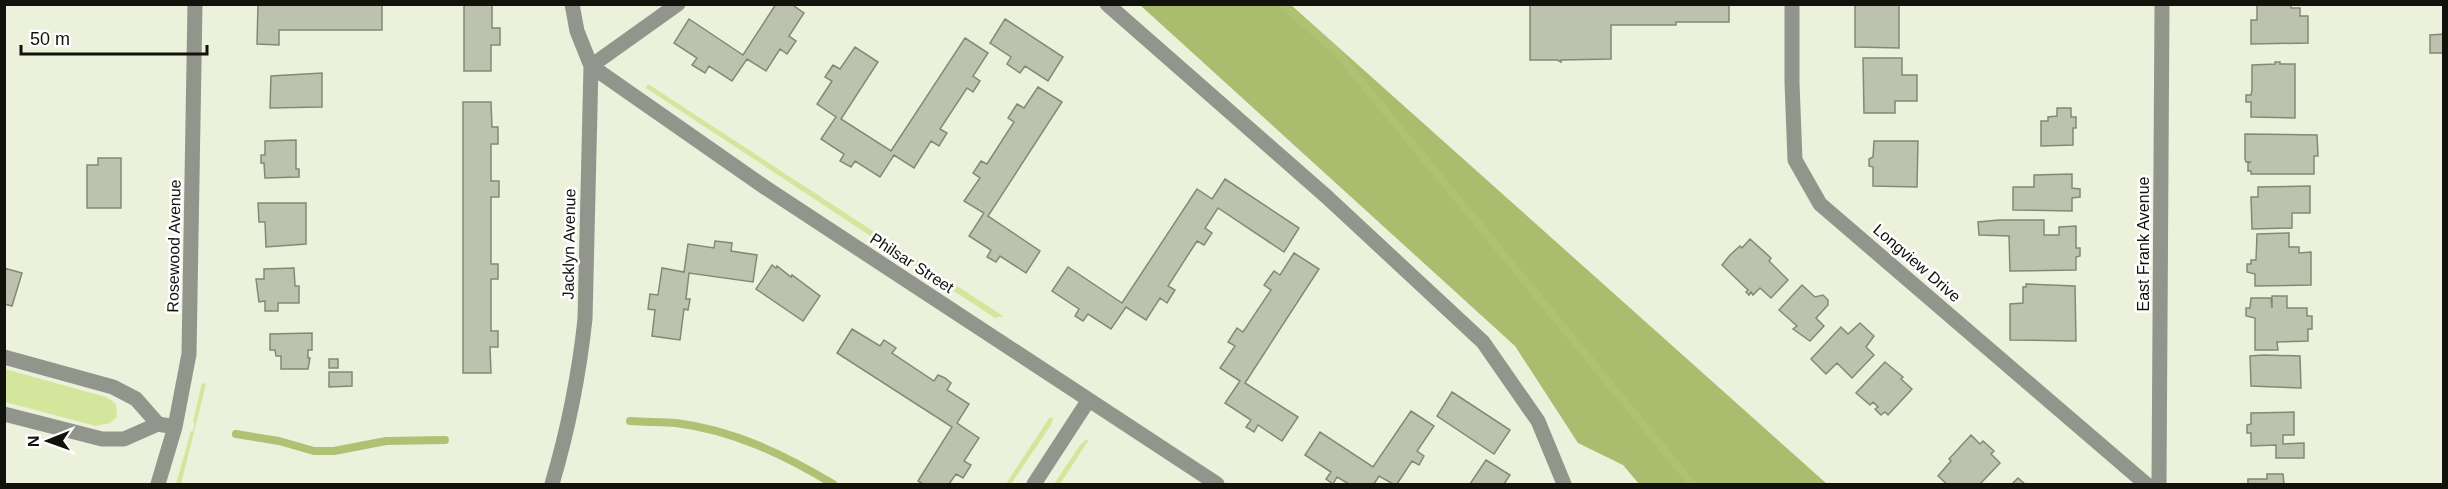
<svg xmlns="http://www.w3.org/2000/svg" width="2448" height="489" font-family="Arial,sans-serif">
  <rect width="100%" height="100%" fill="#ebf1db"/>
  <path fill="#d3e69b" d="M648 84 1003 316 995 318 646 88Z
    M5 369 106 397 116 404 117 417 110 423 96 426 5 402Z
    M202 383 206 384 181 484H176L191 431H193L195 422H193Z
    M1049 418H1053L1051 425 1011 484H1006Z
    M1087 439 1088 441 1060 484H1054L1080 445Z"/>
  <path fill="#aabd6e" d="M1140 5H1291L1827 484H1639L1623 465 1578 443 1515 346Z"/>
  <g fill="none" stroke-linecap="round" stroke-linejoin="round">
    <path stroke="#afc273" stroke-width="8" d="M1282 4 1336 51 1692 484
      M630 421C645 422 661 422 676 423 733 430 785 455 833 484
      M236 434 279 441 314 451H334L386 441 445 440"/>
  </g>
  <path fill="#bcc2ad" stroke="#848975" stroke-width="1.5" d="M258 4H382V30H279V45L257 44Z
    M464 4H492V28H500V45H491V71H464Z
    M776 4H791L804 13 789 36 796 41 787 54 780 49 766 71 747 59 732 81 709 66 705 73 692 65 697 58 674 43 689 19 743 55Z
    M1530 4H1729V22H1676V25H1611V59L1561 60V62L1557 60H1530Z
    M1855 4H1899V48L1855 47Z
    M2257 5H2291V8H2300V16H2308V43L2251 44V20H2257Z
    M1005 19 1063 57 1048 81 1025 66 1020 73 1007 64 1011 57 990 43Z
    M2444 34V53H2430V35Z
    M965 38 988 53 973 76 980 81 973 92 967 88 940 129 947 133 939 146 931 141 914 168 894 155 880 177 855 161 851 167 840 161 844 154 821 139 836 117 817 104 832 81 825 77 833 65 840 69 855 47 878 62 841 119 891 151Z
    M1863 58H1902V75H1917V101H1895V113H1864Z
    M2275 62H2280V64H2295V118L2251 117V102H2246V95H2251L2252 90V65L2275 64Z
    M322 73V107L270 108 271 76Z
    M1038 87 1062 102 988 216 1040 251 1026 273 1000 256 996 262 987 257 991 250 969 236 984 213 964 201 980 178 973 173 981 161 987 164 1014 122 1008 118 1017 104 1024 108Z
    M463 102H491L492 127H498V144H491V181H499V197H491V264H498V279H491V331H498V347H490L491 373H463Z
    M2057 108H2071V117H2076V128H2073V145L2041 146V121H2048V117L2057 116Z
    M2245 134 2317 135 2318 156H2314V174H2251V171H2248V163L2251 162H2246L2245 159Z
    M296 140V169H299V177L265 178 264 163H261V155H265V141Z
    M1874 141H1918L1917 187 1873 186V167L1869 166V159L1873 157Z
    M98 158H121V208H87V165H98Z
    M2072 174V188L2080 189V197L2072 198V211L2013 210V187H2034V175Z
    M1225 179 1299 228 1284 252 1218 208 1205 228 1212 233 1204 245 1197 241 1168 286 1175 290 1167 303 1160 298 1146 320 1126 307 1111 329 1088 314 1083 321 1075 316 1079 309 1052 291 1068 267 1122 303 1197 189 1212 199Z
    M2310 186V213H2292V228L2252 229 2251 197H2258V187Z
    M258 203H306V244L266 247 265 222H259Z
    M1999 220H2044V235H2059V227L2076 226V248H2080V256L2076 257V270L2010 271 2009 236 1979 235 1978 222Z
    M2289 233V247H2299V253L2311 252V285L2255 286V274L2247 272V264H2251V260H2256L2257 234Z
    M1750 239 1771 258 1769 261 1788 280 1771 298 1760 288 1753 295 1751 292 1749 295 1746 292 1748 290 1722 265 1730 255 1740 246 1742 248Z
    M715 241 732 243 731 251 757 255 753 282 689 273 686 299H690L688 310 684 309 680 340 652 336 655 310 648 309 650 294 658 295 662 268 684 272 688 244 714 248Z
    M1294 253 1319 269 1245 383 1298 417 1282 441 1258 425 1254 432 1246 427 1251 420 1225 403 1240 381 1220 368 1235 346 1228 342 1237 328 1243 332 1271 290 1264 285 1274 271 1280 275Z
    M772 265 776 268 777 266 791 277 792 275 820 296 803 321 756 289Z
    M4 268 22 273 12 306 4 304Z
    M294 268 295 286H299V303H278V311H265V301L259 302 256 279H264V269Z
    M2026 284 2075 286 2076 341 2010 340V304L2023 303V287H2026Z
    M1802 285 1815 297 1823 295 1828 300V305L1816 318 1824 326 1810 341 1793 329 1797 326 1779 310Z
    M2272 296H2287V308H2307V316H2312V329H2308V341L2277 342 2278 350H2255V318L2246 316V308H2250L2251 298H2271L2272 308Z
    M1860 323 1874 336 1866 347 1874 355 1852 378 1837 363 1826 374 1811 359 1841 327 1848 334Z
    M852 329 880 346 884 340 896 348 892 353 934 381 938 375 945 378 951 383 947 390 969 404 957 423 979 438 964 461 971 465 963 478 956 474 949 484H923L918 481 952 427 837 353Z
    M312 333V350H308V358H310L308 369H281V356H276L275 350H270V334Z
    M2264 355 2300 356 2301 388 2251 386 2250 356Z
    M329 359H338V368H329Z
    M1885 362 1903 377 1901 379 1912 389 1888 415 1885 412 1881 415 1875 409 1878 407 1873 402 1870 405 1856 393Z
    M329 372H352V386L329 387Z
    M1452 392 1510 430 1494 454 1437 416Z
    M1411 411 1434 426 1417 451 1424 456 1419 465 1412 461 1397 484H1393L1379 476 1374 484H1349L1337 477 1333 484 1326 479 1331 472 1305 455 1320 432 1373 467Z
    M2294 412V435H2283V444L2304 443V458H2276V445L2251 446V433H2247V425L2251 424V413Z
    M1971 435 1980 444 1983 441 1994 451 1991 454 2000 463 1980 484H1947L1938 476 1951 461 1949 459Z
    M1486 460 1510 475 1504 484H1470Z
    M2267 474H2283L2284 484H2311H2248V479H2267Z
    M2018 478 2025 484H2012Z"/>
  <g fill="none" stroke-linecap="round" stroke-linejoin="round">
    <path stroke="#92958c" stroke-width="15" d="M678 4 591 66 766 188 1217 484
      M1107 4 1327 197 1483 342 1538 421 1564 484
      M1792 4V83L1795 160 1820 204 2146 484
      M4 357 113 387 136 399 158 424 175 427
      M4 414 102 439H124L158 424
      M158 484 175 427 189 354 195 4
      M552 484C568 430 579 375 585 319L591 66 577 31 572 4
      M1034 484 1088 401
      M2159 484 2162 4"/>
  </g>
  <g text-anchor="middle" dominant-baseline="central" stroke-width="5" stroke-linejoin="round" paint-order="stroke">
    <g font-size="16" fill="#10120b" stroke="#fff">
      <text transform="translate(569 244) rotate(-89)">Jacklyn Avenue</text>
      <text transform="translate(2143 244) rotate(-90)">East Frank Avenue</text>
      <text transform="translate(174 246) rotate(-89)">Rosewood Avenue</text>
      <text transform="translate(912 263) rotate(33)">Philsar Street</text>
      <text transform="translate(1917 263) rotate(41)">Longview Drive</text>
    </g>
  </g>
  <rect width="2448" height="489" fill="none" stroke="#10120b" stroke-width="12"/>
  <g transform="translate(48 441) rotate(269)" stroke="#ffffff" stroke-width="4.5" paint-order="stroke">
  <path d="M0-4.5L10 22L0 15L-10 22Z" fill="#10120b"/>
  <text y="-9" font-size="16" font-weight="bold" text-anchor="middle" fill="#10120b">N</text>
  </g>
  <path d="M21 45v9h186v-9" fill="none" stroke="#10120b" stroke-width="3"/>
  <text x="30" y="45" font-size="18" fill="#10120b" stroke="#ffffff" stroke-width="4.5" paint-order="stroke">50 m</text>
</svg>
